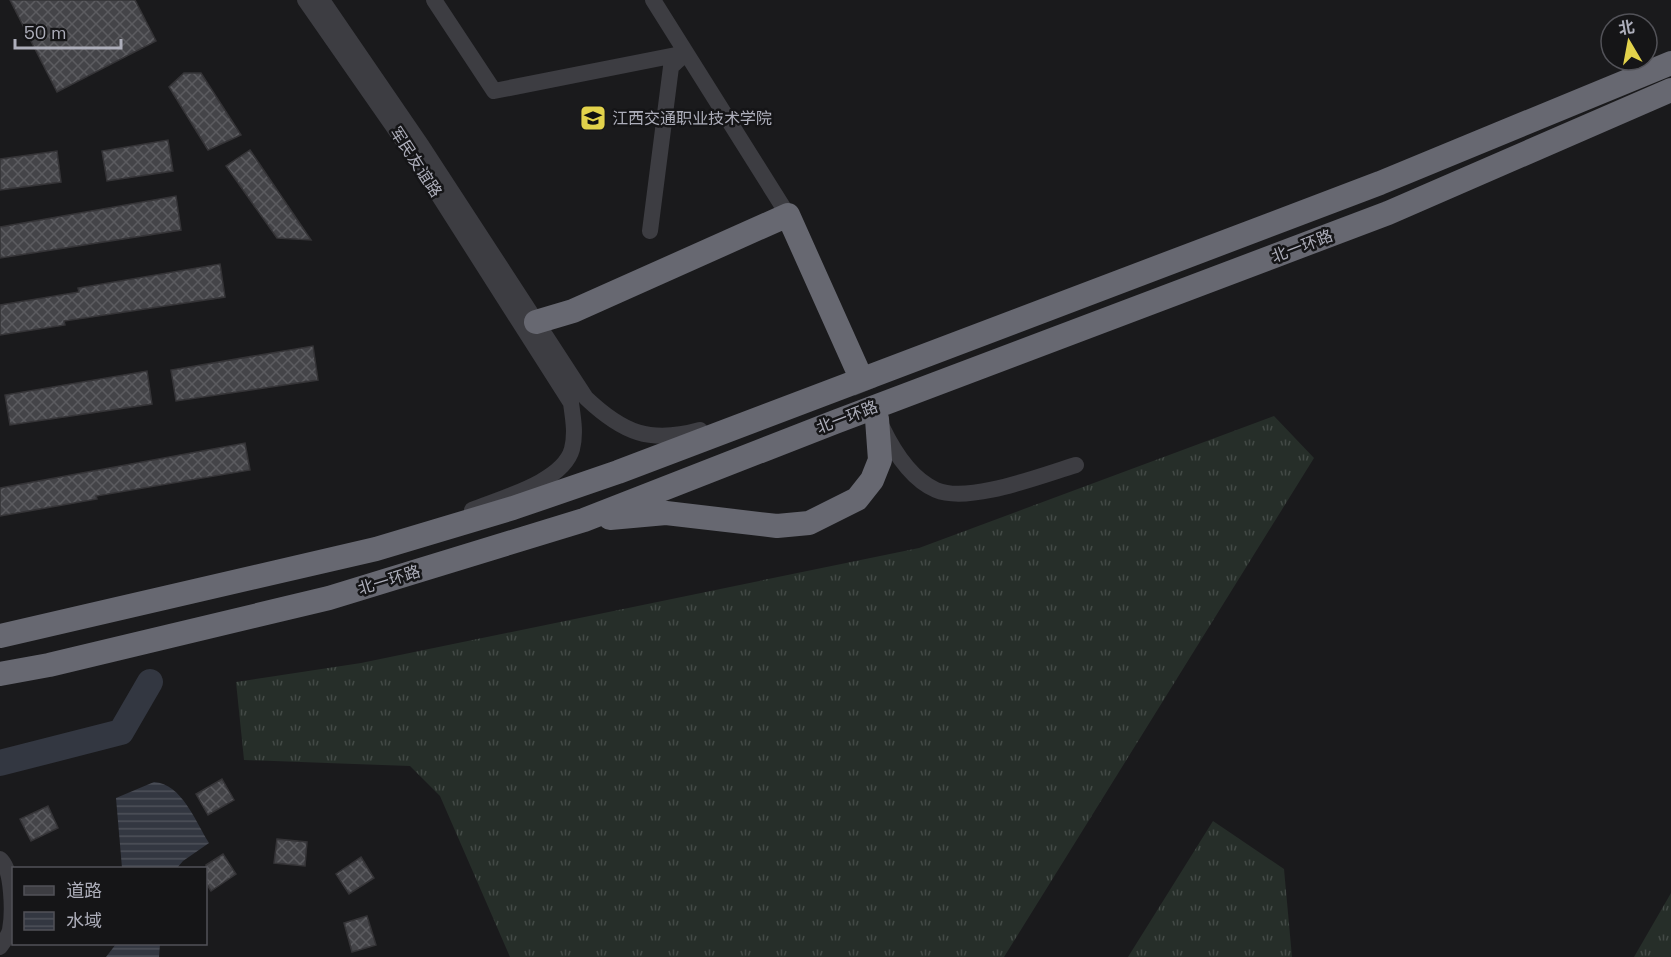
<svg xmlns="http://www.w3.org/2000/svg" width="1671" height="957" font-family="'Space Grotesk','Noto Sans SC',sans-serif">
  <defs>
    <pattern id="grass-tufts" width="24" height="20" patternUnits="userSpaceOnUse" patternTransform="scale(1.5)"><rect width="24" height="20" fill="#262e29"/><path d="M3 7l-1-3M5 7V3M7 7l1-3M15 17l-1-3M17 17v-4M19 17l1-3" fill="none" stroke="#434a46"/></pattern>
    <pattern id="water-rules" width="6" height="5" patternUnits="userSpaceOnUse" patternTransform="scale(1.5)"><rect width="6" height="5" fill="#333741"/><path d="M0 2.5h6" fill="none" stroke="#4e515a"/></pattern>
    <pattern id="building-cross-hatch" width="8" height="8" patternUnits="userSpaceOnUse" patternTransform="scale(1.5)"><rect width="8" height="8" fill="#444448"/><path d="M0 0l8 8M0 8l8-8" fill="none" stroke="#5c5c60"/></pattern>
  </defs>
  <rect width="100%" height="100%" fill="#1a1a1c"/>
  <path fill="url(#grass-tufts)" d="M1274 416 1314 458 1004 957H510L440 796 410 766 244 760 236 682 361 663 919 548Z
    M1213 821 1284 869 1292 957H1128Z
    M1671 893V957H1634Z"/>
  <path fill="url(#water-rules)" d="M154 782C182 784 195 821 209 843L183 861 177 868H122L116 798Z
    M116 944H160L159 957H106Z"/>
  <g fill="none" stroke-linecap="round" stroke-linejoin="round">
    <path stroke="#333741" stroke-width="26" d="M0 763 121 732 150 682"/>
  </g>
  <path fill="url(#building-cross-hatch)" stroke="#353437" stroke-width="1.5" d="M10 0H135L156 41 57 92Z
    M184 73H201L241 135 208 150 169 87Z
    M168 140 173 171 107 181 102 151Z
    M250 150 311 240 277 238 226 166Z
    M57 151 61 182 0 190V159Z
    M176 196 181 230 0 258V227Z
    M220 264 225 297 64 321 65 325 0 335V305L79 292 78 288Z
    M313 346 318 380 176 401 171 370Z
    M147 371 152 404 10 425 5 395Z
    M245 443 250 470 96 496 97 499 0 516V488Z
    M222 779 234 800 208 815 196 794Z
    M48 806 58 828 31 841 20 819Z
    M277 839 307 842 305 866 274 863Z
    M223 854 236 874 211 891 206 883V865Z
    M361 857 374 878 349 894 336 874Z
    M367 916 376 945 352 952 344 923Z"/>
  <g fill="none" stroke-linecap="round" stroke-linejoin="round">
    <path stroke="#37383c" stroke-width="24" stroke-dasharray="24 12" stroke-linecap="butt" d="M857 369 877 419"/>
    <path stroke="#3d3d42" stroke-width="16" d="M305 0 413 155 571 403C573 418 576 433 572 449 563 482 501 498 472 510
      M322 0 422 146 586 398C623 433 650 444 700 430
      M434 0 494 91 686 53 671 67 650 231
      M653 0 788 215
      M882 427C893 450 911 479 936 490 969 504 1042 475 1076 465
      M0 859C13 869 13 914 10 930 9 936 3 942 0 947"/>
    <path stroke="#676871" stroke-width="24" d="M536 322 573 311 788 215 857 369
      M610 518 666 513 777 526 809 523 857 499 872 480 880 460 877 419
      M0 636 376 549 513 508 618 472 1380 183 1671 63
      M0 674 49 665 329 598 584 520 835 422 1388 213 1671 90"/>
  </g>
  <defs>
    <symbol id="university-square" viewBox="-11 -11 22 22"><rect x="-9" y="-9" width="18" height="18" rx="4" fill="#e2d24b" stroke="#151517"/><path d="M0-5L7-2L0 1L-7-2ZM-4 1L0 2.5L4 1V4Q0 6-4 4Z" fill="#111"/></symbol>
  </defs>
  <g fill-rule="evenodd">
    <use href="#university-square" x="578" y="103" width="30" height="30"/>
  </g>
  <g text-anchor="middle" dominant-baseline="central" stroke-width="5" stroke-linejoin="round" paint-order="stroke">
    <g font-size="16" fill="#adaeba" stroke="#151517" text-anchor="start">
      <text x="612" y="118">江西交通职业技术学院</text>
    </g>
    <g font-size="16" fill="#adaeba" stroke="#151517">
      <text transform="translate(416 162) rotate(57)">军民友谊路</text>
      <text transform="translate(1302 246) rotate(-21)">北一环路</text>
      <text transform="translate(847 417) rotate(-21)">北一环路</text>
      <text transform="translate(389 580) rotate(-17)">北一环路</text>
    </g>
  </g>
  <rect x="12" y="867" width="195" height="78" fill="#151517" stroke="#525258" stroke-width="1.5"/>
  <rect x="24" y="886" width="30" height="9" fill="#3d3d42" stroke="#525258" stroke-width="1.5"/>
  <text x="66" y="897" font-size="18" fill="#adaeba">道路</text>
  <rect x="24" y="912" width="30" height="18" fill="url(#water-rules)" stroke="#525258" stroke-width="1.5"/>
  <text x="66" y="927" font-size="18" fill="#adaeba">水域</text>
  <g transform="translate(1629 42) rotate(350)"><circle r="28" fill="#151517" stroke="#525258" stroke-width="1.5"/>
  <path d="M0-4.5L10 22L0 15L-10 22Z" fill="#e2d24b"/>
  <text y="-9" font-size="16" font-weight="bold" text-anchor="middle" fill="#adaeba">北</text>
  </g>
  <path d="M15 39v9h106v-9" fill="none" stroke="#adaeba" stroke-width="3"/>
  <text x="24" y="39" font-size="18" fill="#adaeba" stroke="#151517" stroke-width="4.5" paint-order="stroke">50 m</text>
</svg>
